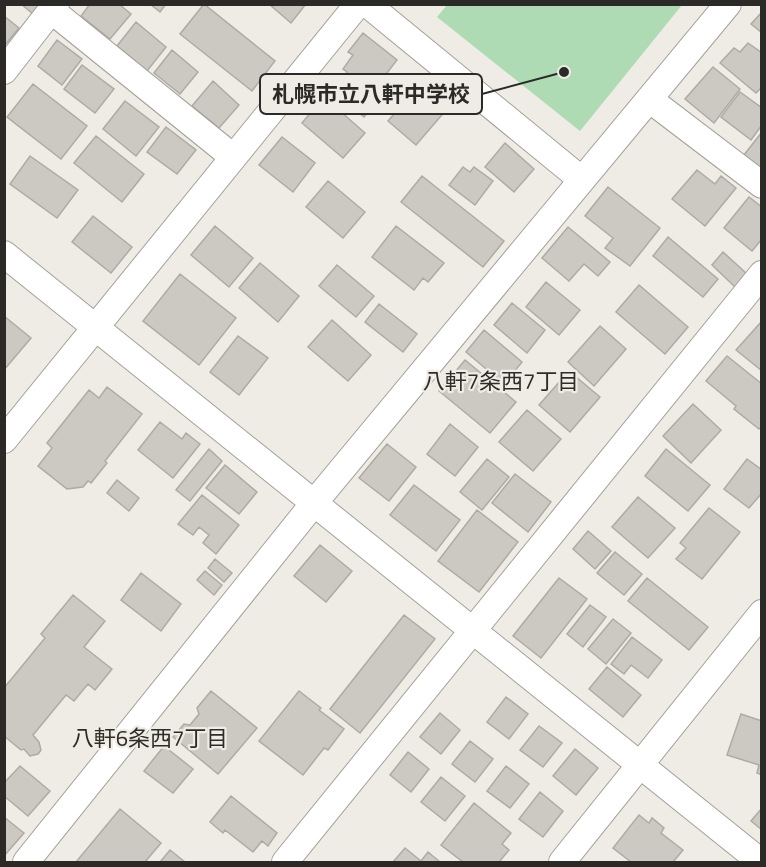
<svg xmlns="http://www.w3.org/2000/svg" width="766" height="867" font-family="'Titillium Web','Noto Sans JP',sans-serif">
  <rect width="100%" height="100%" fill="#eeece4"/>
  <path fill="#aedbb3" d="M447 5V4L682 5 580 131 437 17Z"/>
  <path fill="#cbc9c1" stroke="#adaba4" stroke-width="1.5" d="M21 4H40L33 14Z
    M90 4H119L131 14 110 39 81 16Z
    M150 4H166L160 12Z
    M204 4 275 61 252 91 180 34Z
    M269 4H306L291 23Z
    M762 12V33L751 24Z
    M4 16 19 28 5 45 4 44Z
    M136 22 166 47 147 71 117 46Z
    M363 33 397 60 377 86 384 92 364 117 339 97 349 84 342 79 347 72 343 69 353 55 348 52Z
    M57 40 82 59 62 85 38 66Z
    M748 43 762 53V87L756 93 720 63 734 48 740 52Z
    M172 50 198 72 180 94 154 73Z
    M82 65 114 89 95 113 64 89Z
    M713 67 740 89 714 123 685 99Z
    M425 79 453 102 416 145 388 121Z
    M213 81 239 105 219 128 192 106Z
    M33 84 87 126 61 159 7 117Z
    M740 92 762 108V125L751 140 721 117Z
    M324 97 365 133 343 158 302 123Z
    M125 101 159 127 136 156 103 129Z
    M166 127 196 150 177 174 147 152Z
    M762 132V170L744 155Z
    M96 136 144 174 122 202 74 163Z
    M282 137 315 163 293 192 259 165Z
    M505 143 534 169 514 192 485 167Z
    M30 156 78 190 57 218 10 184Z
    M463 167 470 172 474 167 493 181 475 205 449 185Z
    M697 170 715 184 721 176 736 188 705 226 672 199Z
    M422 176 504 241 483 267 401 202Z
    M328 181 365 212 343 238 306 207Z
    M608 187 660 228 630 266 605 248 613 238 585 216Z
    M749 197 762 207V239L752 251 724 228Z
    M93 216 132 247 111 273 72 242Z
    M215 226 253 258 229 287 191 255Z
    M396 226 444 263 428 282 423 278 414 290 372 257Z
    M568 227 610 262 598 276 584 264 569 281 542 258Z
    M668 237 718 279 703 297 653 256Z
    M723 252 747 274 735 287 712 265Z
    M260 263 299 296 278 322 239 288Z
    M337 265 374 296 356 317 319 286Z
    M180 274 236 318 199 365 143 321Z
    M546 282 580 310 559 335 526 307Z
    M639 285 688 327 665 354 616 312Z
    M512 303 545 330 527 353 494 325Z
    M379 304 417 334 403 352 365 322Z
    M4 316 31 338 4 370Z
    M332 320 371 355 348 381 308 347Z
    M762 321V371L736 350Z
    M600 326 626 349 594 386 568 362Z
    M484 330 522 362 504 384 466 352Z
    M238 336 268 358 239 395 210 372Z
    M727 356 762 384V426L759 429 734 409 736 406 706 381Z
    M465 360 516 402 490 433 439 391Z
    M569 371 600 397 570 432 539 405Z
    M107 387 142 414 105 461 107 463 91 483 88 481 83 487 67 489 38 466 52 448 47 443 89 390 99 398Z
    M693 404 721 430 691 463 663 436Z
    M527 410 561 439 533 471 499 442Z
    M160 422 182 439 186 433 200 444 173 478 138 450Z
    M450 424 478 447 455 476 427 454Z
    M387 444 416 467 389 501 359 478Z
    M209 449 222 461 190 501 176 490Z
    M666 449 710 485 688 511 645 476Z
    M487 459 509 477 482 510 460 492Z
    M747 459 762 470V493L749 508 724 489Z
    M225 465 257 492 239 514 206 488Z
    M515 474 551 502 528 532 492 503Z
    M117 480 139 498 129 511 107 493Z
    M414 485 460 520 436 551 390 515Z
    M202 495 239 525 216 554 203 543 209 535 199 527 193 535 178 524Z
    M638 497 675 528 648 558 612 527Z
    M709 508 740 532 702 579 676 559 686 548 680 543Z
    M477 510 518 542 479 592 438 561Z
    M588 531 611 551 595 569 573 549Z
    M320 545 352 571 326 602 294 576Z
    M615 552 642 574 624 595 597 573Z
    M215 559 232 573 224 582 208 568Z
    M205 571 222 585 214 595 197 580Z
    M141 573 181 604 161 631 121 600Z
    M559 578 587 599 541 658 513 636Z
    M647 578 708 627 689 650 628 601Z
    M73 595 105 621 84 647 112 669 95 690 88 684 74 701 66 695 33 735 39 742 41 750 38 754 30 756 24 749 21 750 4 736V688L45 638 41 634Z
    M590 605 606 617 583 647 567 634Z
    M404 615 435 639 360 733 330 709Z
    M613 619 631 633 606 664 588 649Z
    M632 637 662 660 648 678 631 665 624 674 611 664Z
    M607 667 641 695 623 717 589 689Z
    M211 691 257 728 218 774 173 737 184 724 190 725 199 714 197 708Z
    M299 691 321 708 319 710 344 729 328 750 324 748 303 775 259 741Z
    M506 697 528 714 509 739 487 722Z
    M440 713 460 730 441 754 420 737Z
    M741 714 762 721V775L757 773 759 765 727 755Z
    M539 726 562 743 543 767 520 750Z
    M470 741 493 759 475 782 452 764Z
    M164 746 193 769 173 793 144 771Z
    M575 749 598 768 576 795 553 776Z
    M408 752 429 769 411 792 390 775Z
    M20 766 50 791 28 816 4 796V783Z
    M506 766 529 784 510 808 487 791Z
    M441 777 465 796 445 821 421 802Z
    M540 792 563 811 543 837 519 819Z
    M231 796 277 833 268 846 262 841 253 852 225 830 223 833 210 822Z
    M474 803 511 833 502 844 509 850 499 862H463L441 845Z
    M762 808V830L751 821Z
    M120 809 161 843 145 862H76Z
    M639 815 649 823 652 818 664 828 661 833 683 850 673 862H631L613 848Z
    M4 817 24 833 4 856Z
    M405 848 421 861 428 852 440 862H393Z
    M170 850 185 862H160Z"/>
  <g fill="none" stroke-linecap="round" stroke-linejoin="round">
    <defs>
      <path id="street" d="M367 4 582 180
        M51 10 233 157
        M4 71 56 4
        M649 99 762 185
        M4 254 761 862
        M4 440 358 4
        M26 862 314 503 728 4
        M285 862 762 274
        M562 862 762 613"/>
    </defs>
    <use href="#street" stroke="#a3a19a" stroke-width="28"/>
    <use href="#street" stroke="#fff" stroke-width="26"/>
  </g>
  <g text-anchor="middle" dominant-baseline="central" stroke-width="4.5" stroke-linejoin="round" paint-order="stroke">
    <g font-size="22" fill="#2e2c27" stroke="#eeece4">
      <text x="501" y="381">八軒7条西7丁目</text>
      <text x="150" y="738">八軒6条西7丁目</text>
    </g>
  </g>
  <path fill="none" stroke="#2b2a27" stroke-width="2" d="M564 72L482 94"/>
  <circle fill="#2b2a27" stroke="#eeece4" stroke-width="2" cx="564" cy="72" r="6"/>
  <rect fill="#eeece4" stroke="#2b2a27" stroke-width="2" x="260" y="74" width="222" height="40" rx="6"/>
  <g font-size="22" text-anchor="middle" font-weight="bold" fill="#2b2a27">
    <text x="371" y="102">札幌市立八軒中学校</text>
  </g>
  <rect width="766" height="867" fill="none" stroke="#2b2a27" stroke-width="12"/>
</svg>
